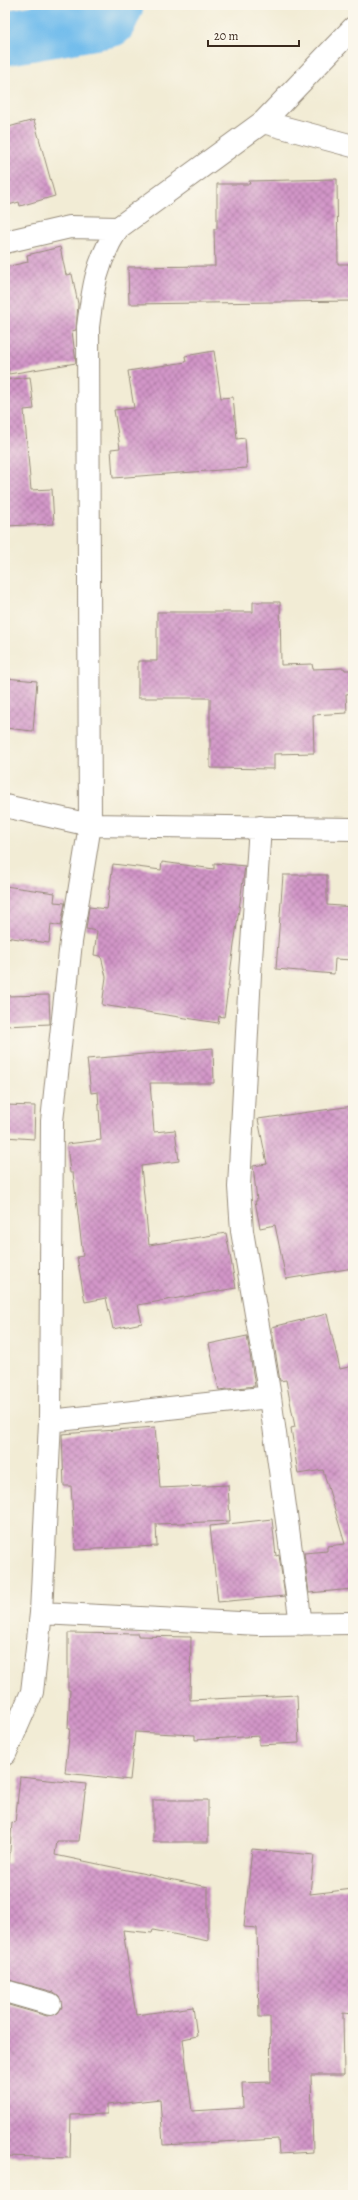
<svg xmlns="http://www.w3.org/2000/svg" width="358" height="2200" font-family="Alegreya,serif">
  <defs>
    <pattern id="building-cross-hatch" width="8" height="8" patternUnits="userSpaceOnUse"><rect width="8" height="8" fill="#d295c8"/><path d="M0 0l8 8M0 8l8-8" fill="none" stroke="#ac7aa2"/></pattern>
  </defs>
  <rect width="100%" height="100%" fill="#fbf7ec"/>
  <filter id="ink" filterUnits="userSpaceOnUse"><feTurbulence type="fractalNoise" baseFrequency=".025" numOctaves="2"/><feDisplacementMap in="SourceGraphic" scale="8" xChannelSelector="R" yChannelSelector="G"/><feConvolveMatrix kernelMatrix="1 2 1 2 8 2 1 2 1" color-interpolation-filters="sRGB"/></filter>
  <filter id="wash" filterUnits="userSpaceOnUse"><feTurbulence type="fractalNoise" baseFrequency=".012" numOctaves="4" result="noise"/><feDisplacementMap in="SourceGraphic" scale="16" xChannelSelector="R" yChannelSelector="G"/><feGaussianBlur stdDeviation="0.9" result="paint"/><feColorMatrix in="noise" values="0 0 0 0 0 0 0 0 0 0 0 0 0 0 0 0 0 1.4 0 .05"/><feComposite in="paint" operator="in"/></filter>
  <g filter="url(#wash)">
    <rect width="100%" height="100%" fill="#f2ecd5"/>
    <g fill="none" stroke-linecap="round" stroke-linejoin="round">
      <path stroke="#73bdec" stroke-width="55" d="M5 38 109 20 116 5"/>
    </g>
    <g id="blocks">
      <path fill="url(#building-cross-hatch)" d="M34 120 55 196 20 206 19 202 5 206V128Z
        M337 179 338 264H353V301L129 304 128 267 215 266 214 229H217V184H250L249 181Z
        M60 247 66 275 72 274 78 304 76 330 72 331 76 363 9 374 5 352V267L28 262 27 255Z
        M214 351 221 398 233 397 237 439 245 438 247 468 113 478 111 449 120 448 114 410 134 408 128 371 186 362 185 356Z
        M30 377 34 409 24 410 31 490 52 489 54 524 5 526V380Z
        M253 602H280L281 665 312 664 313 669 344 668 345 670H353V693L346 694 347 713 313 715 314 753 274 754V769L210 768V698H138V661H157V612H253Z
        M5 678 37 681 33 731 5 728Z
        M162 862 214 869V863L245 866 224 1017 219 1016 218 1023 102 1005 106 977 101 956 94 955 97 931 86 929 89 907 107 909 113 864 161 870Z
        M283 875H327V905L353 907V960L335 959 334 974 276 969Z
        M5 886 55 893 54 902 65 903 61 926 51 924 49 943 5 937Z
        M49 995 50 1024 5 1026V996Z
        M213 1048 214 1083H150L154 1132 175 1130 179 1161 141 1166 149 1245 226 1233 236 1288 138 1305 142 1323 113 1329 106 1298 85 1302 77 1257 83 1256 73 1173H70L67 1144 101 1140 98 1092 91 1093 87 1059Z
        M5 1105 35 1106 34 1139 5 1137Z
        M353 1106V1268L286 1279 275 1225 260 1228 255 1201H257L253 1166 267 1164 258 1119Z
        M327 1314 340 1369 353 1366V1589L309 1593 304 1553 327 1551V1546L345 1544 323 1470 298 1474 291 1428 295 1427 286 1380 280 1381 272 1331V1327Z
        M247 1336 255 1386 219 1390 209 1344Z
        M155 1427 160 1488 228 1485 230 1521 156 1524 157 1546 75 1550 71 1486H64L62 1434Z
        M272 1519 276 1556 279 1555 285 1596 218 1602 210 1526Z
        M68 1633 138 1634V1636L191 1637 190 1700 297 1695 299 1743 259 1745V1736L195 1740V1735L135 1732 130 1780 65 1773 70 1728H68L70 1690H68Z
        M20 1777 86 1784 79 1841H57L55 1855 208 1887V1941L153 1930 152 1933 123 1930 136 2015 193 2007 197 2036 183 2039 192 2111 243 2108 242 2083 271 2082 270 2017H259L257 1928 244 1927 252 1849 314 1855 310 1894 353 1889V2014L343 2013 344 2075H311L313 2152 279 2154 278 2139 163 2145 160 2099 107 2105V2114L71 2115 70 2158 5 2156V2004L47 2016 58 2013 62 2007 59 1996 54 1992 5 1979V1863H9L12 1822 15 1823Z
        M153 1800H208V1842H153Z"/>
    </g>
  </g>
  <g filter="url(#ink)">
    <use href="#blocks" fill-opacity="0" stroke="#968b7a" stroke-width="1"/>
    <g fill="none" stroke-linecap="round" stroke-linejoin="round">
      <defs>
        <path id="street" d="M263 122 353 146
          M5 242 70 227 118 228
          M5 806 90 825 353 829
          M260 827 250 974 239 1187 242 1231 270 1397 301 1624
          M50 1421 270 1397
          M41 1613 259 1624 353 1623
          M5 1754 32 1692 41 1613 50 1421 52 1121 71 942 90 825 88 327C93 288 96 263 118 228L263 122 353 28
          M5 1991 50 2004"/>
      </defs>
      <use href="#street" stroke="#968b7a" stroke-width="24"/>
      <use href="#street" stroke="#fff" stroke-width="22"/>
    </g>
  </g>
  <rect width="358" height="2200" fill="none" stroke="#fbf7ec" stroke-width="20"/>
  <path d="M208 40v6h91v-6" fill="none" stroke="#3b2a1e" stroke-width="2"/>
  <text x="214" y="40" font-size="12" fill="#3b2a1e" stroke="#fbf7ec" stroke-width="3" paint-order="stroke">20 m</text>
</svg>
